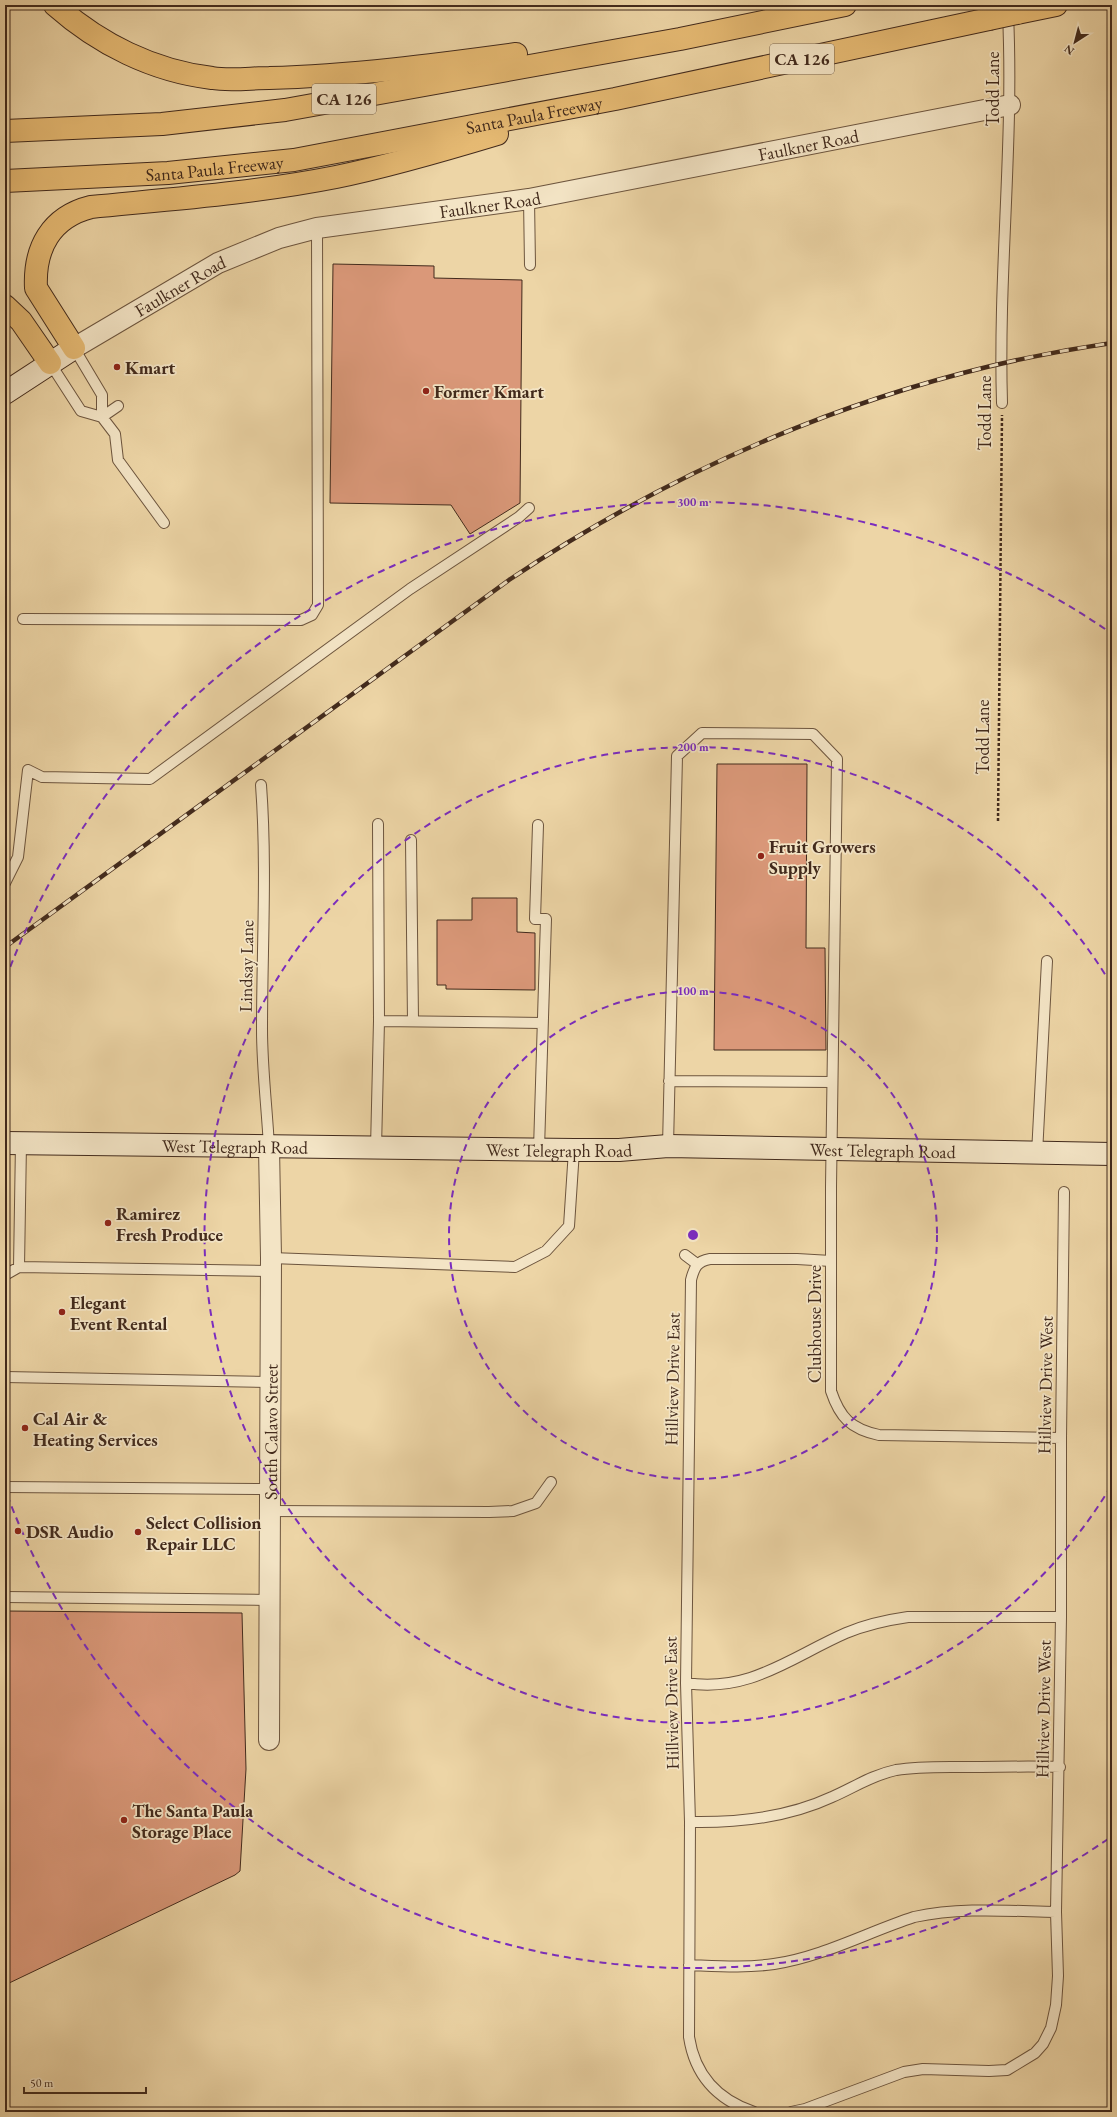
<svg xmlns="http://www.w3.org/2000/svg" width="1117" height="2117" font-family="'EB Garamond',serif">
  <rect width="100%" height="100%" fill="#edd5a6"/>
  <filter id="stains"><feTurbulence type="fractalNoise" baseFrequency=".005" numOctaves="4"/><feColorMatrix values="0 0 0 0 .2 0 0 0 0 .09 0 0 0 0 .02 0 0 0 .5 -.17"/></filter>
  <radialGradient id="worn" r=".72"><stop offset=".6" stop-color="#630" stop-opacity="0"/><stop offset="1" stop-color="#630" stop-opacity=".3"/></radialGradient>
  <path fill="#da9879" stroke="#422a1c" d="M333 264 434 266V278L522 280 520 503 470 534 451 505 330 503Z
    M717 764H807L806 948H825L826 1050H714Z
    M472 898H517V932L535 933V990L446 989V985H437V920H472Z
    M5 1611 242 1613 246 1769 240 1871 235 1875 5 1985Z"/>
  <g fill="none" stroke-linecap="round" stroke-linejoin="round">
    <defs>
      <path id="service" d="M529 199 530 265
        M74 348 102 395V417
        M50 363 81 411 102 417 115 434 118 460 164 523
        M1002 403C998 273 1014 144 1008 14
        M102 417 118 406
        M23 619 301 620 312 615 318 605 317 228
        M261 785C267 866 262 948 262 1029 262 1069 267 1108 269 1147
        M538 825 535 919H546L539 1149
        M411 840 413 1021
        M5 883 18 857 28 770 42 777 150 779 410 589 519 517 529 508
        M379 1021 542 1023
        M669 1081 832 1082
        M668 1146 677 756 702 733 813 734 837 759 831 1187V1391C840 1418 851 1429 879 1435L1061 1438
        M376 1148 379 1021 378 824
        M1037 1154 1047 961
        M685 1255 697 1264
        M271 1258 515 1267 546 1251 569 1226 574 1150
        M19 1267 21 1143
        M5 1275 19 1267 270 1271
        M5 1377 270 1382
        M5 1487 270 1489
        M269 1511 489 1512 513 1511 536 1503 551 1482
        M5 1597 269 1600
        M686 1683C750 1693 791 1657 846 1633 865 1625 887 1620 908 1617H1061
        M690 1822C738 1823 787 1818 832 1797 853 1788 872 1775 896 1770 920 1766 945 1767 969 1767 999 1767 1029 1766 1060 1767
        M689 1965C717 1966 746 1968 774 1964 822 1957 868 1932 914 1917 961 1907 1008 1911 1056 1912
        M754 2112C718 2100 695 2076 689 2037L690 1822 686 1683 691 1280C694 1268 697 1261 710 1259H797L831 1261
        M791 2112 805 2109 904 2072 923 2069 989 2071 1007 2070 1035 2053 1043 2044 1051 2028 1056 2005 1058 1976 1056 1912 1061 1617V1438L1064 1192"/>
      <g id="minor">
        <path id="s1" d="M74 348 218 263 279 238 317 228 529 199 1010 105"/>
        <path id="s2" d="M269 1740 271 1258 269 1147"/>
      </g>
      <g id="secondary">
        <path d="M5 393 74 348"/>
        <path id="s3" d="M5 1143 574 1150H619L668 1146 1112 1154"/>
      </g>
      <g id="motorway">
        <path d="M55 5C99 44 153 71 212 78 230 81 251 78 269 78 351 76 435 65 516 54"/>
        <path d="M1017 13 1056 5"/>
        <path d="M5 131 162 124 285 110 680 39 845 5"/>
        <path id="s4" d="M5 181 168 173 294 160 615 99 989 19"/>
        <path d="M5 306 21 321 50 363"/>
        <path d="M74 348 36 288C34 248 51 217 91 207 172 199 255 193 336 177 390 166 444 150 497 134"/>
      </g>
    </defs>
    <use href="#service" stroke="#6d553e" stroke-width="12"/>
    <use href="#minor" stroke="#6d553e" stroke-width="22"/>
    <use href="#secondary" stroke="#422a1c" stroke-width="24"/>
    <use href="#motorway" stroke="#422a1c" stroke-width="24"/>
    <path stroke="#422a1c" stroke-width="2.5" stroke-dasharray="3 2" stroke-linecap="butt" d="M998 821 1002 415"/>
    <use href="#service" stroke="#f3e4c5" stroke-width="10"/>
    <use href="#minor" stroke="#f3e4c5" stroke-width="20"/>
    <use href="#secondary" stroke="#f3e4c5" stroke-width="22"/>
    <use href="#motorway" stroke="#e6ba73" stroke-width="22"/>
    <defs>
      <path id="rail" d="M5 947 509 580C691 458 895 374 1112 343"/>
    </defs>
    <use href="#rail" stroke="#422a1c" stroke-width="4.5"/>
    <use href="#rail" stroke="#f3e4c5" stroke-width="3" stroke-dasharray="9" stroke-linecap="butt"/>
    <defs>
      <path id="motorway-bridge" d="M989 19 1017 13"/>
    </defs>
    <use href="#motorway-bridge" stroke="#422a1c" stroke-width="24" stroke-linecap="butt"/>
    <use href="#motorway-bridge" stroke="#e6ba73" stroke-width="22"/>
  </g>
  <g fill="none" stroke="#7b2cbf" stroke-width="2" stroke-dasharray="7 5">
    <circle cx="693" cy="1235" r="244"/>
    <path d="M1111 1486A488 488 0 1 1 1111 984"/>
    <path d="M1108 1839A733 733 0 0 1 6 1492M6 978A733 733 0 0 1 1108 631"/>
  </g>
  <g fill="#8f2418" stroke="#f3e4c5" stroke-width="1.5">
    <circle cx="117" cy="367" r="4"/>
    <circle cx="426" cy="391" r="4"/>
    <circle cx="761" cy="856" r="4"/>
    <circle cx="108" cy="1223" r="4"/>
    <circle cx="62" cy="1312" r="4"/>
    <circle cx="25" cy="1428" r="4"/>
    <circle cx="18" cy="1531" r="4"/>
    <circle cx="138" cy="1532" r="4"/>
    <circle cx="124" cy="1820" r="4"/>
  </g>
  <g text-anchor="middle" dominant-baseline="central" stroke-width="3.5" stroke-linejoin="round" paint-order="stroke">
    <g fill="#f3e4c5" stroke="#77624f" stroke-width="1">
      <rect x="770" y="44" width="64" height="30" rx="3"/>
      <rect x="312" y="84" width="64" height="30" rx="3"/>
    </g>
    <g font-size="17" font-weight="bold" fill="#422a1c">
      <text x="802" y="59">CA 126</text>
      <text x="344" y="99">CA 126</text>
    </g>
    <g font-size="18" fill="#422a1c" stroke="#f3e4c5">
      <text transform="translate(992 89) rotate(-90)">Todd Lane</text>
      <text stroke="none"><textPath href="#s4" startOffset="534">Santa Paula Freeway</textPath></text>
      <text stroke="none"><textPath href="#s1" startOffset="771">Faulkner Road</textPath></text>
      <text stroke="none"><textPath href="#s4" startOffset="210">Santa Paula Freeway</textPath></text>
      <text stroke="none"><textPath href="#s1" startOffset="447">Faulkner Road</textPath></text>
      <text stroke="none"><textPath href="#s1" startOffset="123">Faulkner Road</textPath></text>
      <text transform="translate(984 413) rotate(-90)">Todd Lane</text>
      <text transform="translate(982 737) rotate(-90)">Todd Lane</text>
      <text transform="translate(246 966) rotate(-89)">Lindsay Lane</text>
      <text stroke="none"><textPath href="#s3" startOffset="230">West Telegraph Road</textPath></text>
      <text stroke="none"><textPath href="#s3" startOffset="554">West Telegraph Road</textPath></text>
      <text stroke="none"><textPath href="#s3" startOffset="878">West Telegraph Road</textPath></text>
      <text transform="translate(814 1324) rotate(-90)">Clubhouse Drive</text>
      <text transform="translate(672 1379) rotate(-89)">Hillview Drive East</text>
      <text transform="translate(1045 1385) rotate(-89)">Hillview Drive West</text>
      <text stroke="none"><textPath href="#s2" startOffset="308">South Calavo Street</textPath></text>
      <text transform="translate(671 1703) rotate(-91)">Hillview Drive East</text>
      <text transform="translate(1043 1709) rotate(-89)">Hillview Drive West</text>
    </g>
    <g font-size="18" font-weight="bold" fill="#422a1c" stroke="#f3e4c5" text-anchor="start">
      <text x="125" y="367">Kmart</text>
      <text x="434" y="391">Former Kmart</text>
      <text x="769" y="846">Fruit Growers<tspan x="769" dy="21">Supply</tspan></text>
      <text x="116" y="1213">Ramirez<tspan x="116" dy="21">Fresh Produce</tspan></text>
      <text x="70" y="1302">Elegant<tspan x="70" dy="21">Event Rental</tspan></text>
      <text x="33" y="1418">Cal Air &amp;<tspan x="33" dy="21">Heating Services</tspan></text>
      <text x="146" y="1522">Select Collision<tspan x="146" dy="21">Repair LLC</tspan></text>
      <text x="26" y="1531">DSR Audio</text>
      <text x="132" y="1810">The Santa Paula<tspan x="132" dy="21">Storage Place</tspan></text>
    </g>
  </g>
  <circle cx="693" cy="1235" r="6" fill="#7b2cbf" stroke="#f3e4c5" stroke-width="2"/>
  <g font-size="12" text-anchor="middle" font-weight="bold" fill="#7b2cbf" stroke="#f3e4c5" stroke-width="3.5" stroke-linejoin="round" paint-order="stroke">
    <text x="693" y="506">300 m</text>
    <text x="693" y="751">200 m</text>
    <text x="693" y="995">100 m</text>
  </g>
  <rect width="1117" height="2117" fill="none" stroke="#edd5a6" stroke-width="20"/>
  <rect x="6" y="6" width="1105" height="2105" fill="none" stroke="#422a1c" stroke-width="2"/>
  <rect x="10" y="10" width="1097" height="2097" fill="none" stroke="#422a1c"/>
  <g transform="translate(1075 42) rotate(216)" stroke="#f3e4c5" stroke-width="3" paint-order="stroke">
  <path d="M0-3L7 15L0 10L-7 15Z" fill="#422a1c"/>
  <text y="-6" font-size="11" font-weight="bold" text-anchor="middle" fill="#422a1c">N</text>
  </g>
  <path d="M24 2087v6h122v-6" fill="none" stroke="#422a1c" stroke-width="2"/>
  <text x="30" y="2087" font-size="12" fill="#422a1c" stroke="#f3e4c5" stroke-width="3" paint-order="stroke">50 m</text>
  <rect width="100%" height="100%" filter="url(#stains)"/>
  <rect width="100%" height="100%" fill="url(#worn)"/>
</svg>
